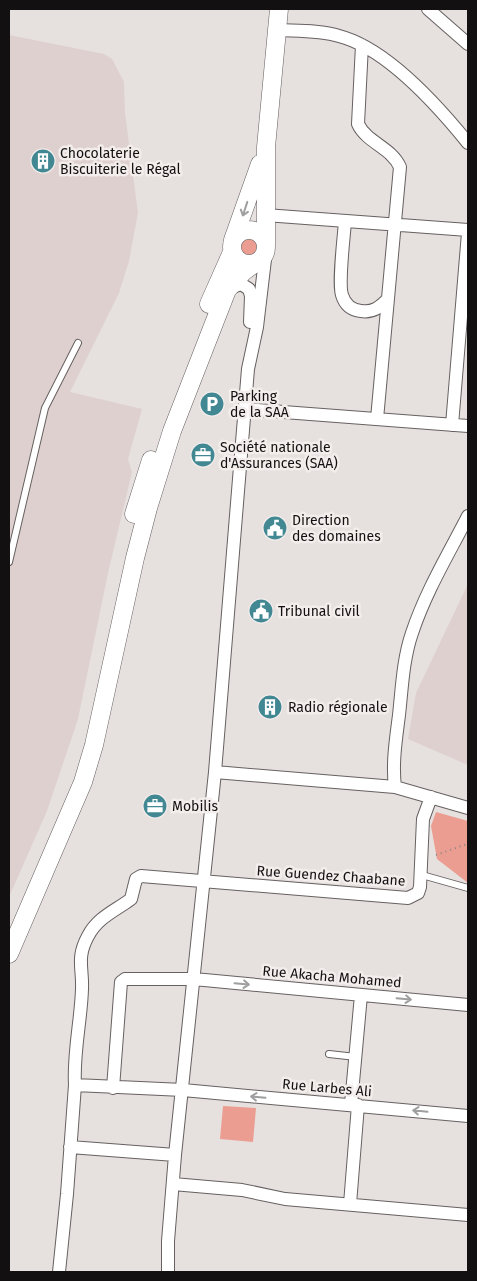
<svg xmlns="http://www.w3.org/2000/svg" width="477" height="1281" font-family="'Fira Sans',sans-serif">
  <rect width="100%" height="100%" fill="#e6e0df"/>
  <path fill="#ded0ce" d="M9 35 104 54 112 59 124 82 125 113 138 213 129 261 119 293 70 392 142 409 128 459 132 472 108 573 78 719 47 811 9 897Z
    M468 584V765L408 739 416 693Z"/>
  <path fill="#eb9d91" d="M240 247a9 9 0 1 1 18 0a9 9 0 1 1-18 0Z
    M436 812 468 821V883L437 859 431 826Z
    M223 1106 256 1108 253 1142 220 1139Z"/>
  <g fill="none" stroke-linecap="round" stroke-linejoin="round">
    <defs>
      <path id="service" d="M9 562 45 408 78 343
        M422 875 468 888
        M329 1054 356 1057"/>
      <path id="minor" d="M428 9 468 44
        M278 30C297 31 320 30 339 36 386 48 438 106 468 143
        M362 45 358 124C367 143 391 147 400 167L377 419
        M265 215 468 230
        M345 221C344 237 338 283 342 295 345 305 351 310 361 311 373 313 380 307 388 299
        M228 289 241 284 249 289 251 296 250 322
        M245 409 468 426
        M452 425 468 233
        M215 772 395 787 468 808
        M395 787C392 763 396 739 399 715 402 688 403 659 412 633 426 591 448 555 468 516
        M75 1085C73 1053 81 1021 82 989 83 968 76 958 88 936 98 917 115 911 131 899L136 879 141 876 408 898 418 893 420 887 423 819 431 797
        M113 1088 121 982 125 979H194L468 1005
        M351 1104 361 995
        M70 1147 175 1155
        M173 1184 242 1190 285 1199 468 1215
        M350 1204 358 1105
        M59 1272 67 1194 75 1085 183 1090 468 1116
        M168 1272V1241L175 1155 215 772 248 369 257 327 266 251"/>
      <path id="secondary" d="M232 247a17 17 0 1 1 34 0a17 17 0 1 1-34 0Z
        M233 240 260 164
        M266 245V147L279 9
        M209 304 232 252
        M134 514 151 460
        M9 954 83 782 94 745 135 558 148 508 172 431 227 290 243 272 255 263"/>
    </defs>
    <use href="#service" stroke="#666160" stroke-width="8"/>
    <use href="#minor" stroke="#666160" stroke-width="14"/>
    <use href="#secondary" stroke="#666160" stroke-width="19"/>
    <path stroke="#8b8786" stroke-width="2" stroke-dasharray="1 4" stroke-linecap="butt" d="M468 828V845
      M436 855 467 844"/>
    <use href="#service" stroke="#fff" stroke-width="6"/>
    <use href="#minor" stroke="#fff" stroke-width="12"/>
    <use href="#secondary" stroke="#fff" stroke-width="18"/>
  </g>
  <defs><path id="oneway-shaft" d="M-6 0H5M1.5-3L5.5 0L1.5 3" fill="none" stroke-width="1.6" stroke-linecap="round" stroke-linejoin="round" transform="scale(1.25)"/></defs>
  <g stroke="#a09f9f">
    <use href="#oneway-shaft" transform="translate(245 209) rotate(108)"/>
    <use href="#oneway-shaft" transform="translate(242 984) rotate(5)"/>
    <use href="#oneway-shaft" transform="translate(404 999) rotate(5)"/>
    <use href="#oneway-shaft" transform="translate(258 1097) rotate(-175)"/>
    <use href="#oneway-shaft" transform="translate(420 1111) rotate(-174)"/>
  </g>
  <defs>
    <symbol id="building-disc" viewBox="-11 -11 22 22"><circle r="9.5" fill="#428893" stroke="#f3edec"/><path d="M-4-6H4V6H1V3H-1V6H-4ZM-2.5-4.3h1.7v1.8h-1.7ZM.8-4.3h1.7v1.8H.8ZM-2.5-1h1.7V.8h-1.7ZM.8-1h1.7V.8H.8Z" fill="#fff"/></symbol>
    <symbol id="parking-disc" viewBox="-11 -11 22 22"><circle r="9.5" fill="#428893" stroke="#f3edec"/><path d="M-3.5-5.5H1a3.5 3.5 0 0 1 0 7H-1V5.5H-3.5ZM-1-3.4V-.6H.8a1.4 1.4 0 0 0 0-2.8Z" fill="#fff"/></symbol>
    <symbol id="office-disc" viewBox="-11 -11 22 22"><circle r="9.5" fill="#428893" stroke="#f3edec"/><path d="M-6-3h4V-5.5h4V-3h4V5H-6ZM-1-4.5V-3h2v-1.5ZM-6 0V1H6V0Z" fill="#fff"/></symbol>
    <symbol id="civic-disc" viewBox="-11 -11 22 22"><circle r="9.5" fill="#428893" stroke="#f3edec"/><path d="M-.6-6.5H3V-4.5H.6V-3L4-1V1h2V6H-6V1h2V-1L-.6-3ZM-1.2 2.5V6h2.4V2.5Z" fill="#fff"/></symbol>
  </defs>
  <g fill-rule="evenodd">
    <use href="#building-disc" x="29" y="147" width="28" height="28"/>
    <use href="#parking-disc" x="198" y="390" width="28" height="28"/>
    <use href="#office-disc" x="189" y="441" width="28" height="28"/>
    <use href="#civic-disc" x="261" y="514" width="28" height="28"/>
    <use href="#civic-disc" x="247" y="597" width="28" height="28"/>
    <use href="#building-disc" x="256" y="693" width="28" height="28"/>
    <use href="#office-disc" x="141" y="792" width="28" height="28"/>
  </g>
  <g text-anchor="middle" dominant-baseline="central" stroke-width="5" stroke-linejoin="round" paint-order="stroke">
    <g font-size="14" fill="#121010" stroke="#f3edec" text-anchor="start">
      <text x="60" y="153">Chocolaterie<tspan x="60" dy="16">Biscuiterie le Régal</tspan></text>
      <text x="230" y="396">Parking<tspan x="230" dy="16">de la SAA</tspan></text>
      <text x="220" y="447">Société nationale<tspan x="220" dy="16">d'Assurances (SAA)</tspan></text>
      <text x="292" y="520">Direction<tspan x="292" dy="16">des domaines</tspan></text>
      <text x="278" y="611">Tribunal civil</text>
      <text x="288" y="707">Radio régionale</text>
      <text x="172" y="806">Mobilis</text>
    </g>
    <g font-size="14" fill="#121010" stroke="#f3edec">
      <text transform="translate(331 876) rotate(4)">Rue Guendez Chaabane</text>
      <text transform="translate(332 977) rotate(5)">Rue Akacha Mohamed</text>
      <text transform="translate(327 1088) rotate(5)">Rue Larbes Ali</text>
    </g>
  </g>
  <rect width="477" height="1281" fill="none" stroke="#121010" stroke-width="20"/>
</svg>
